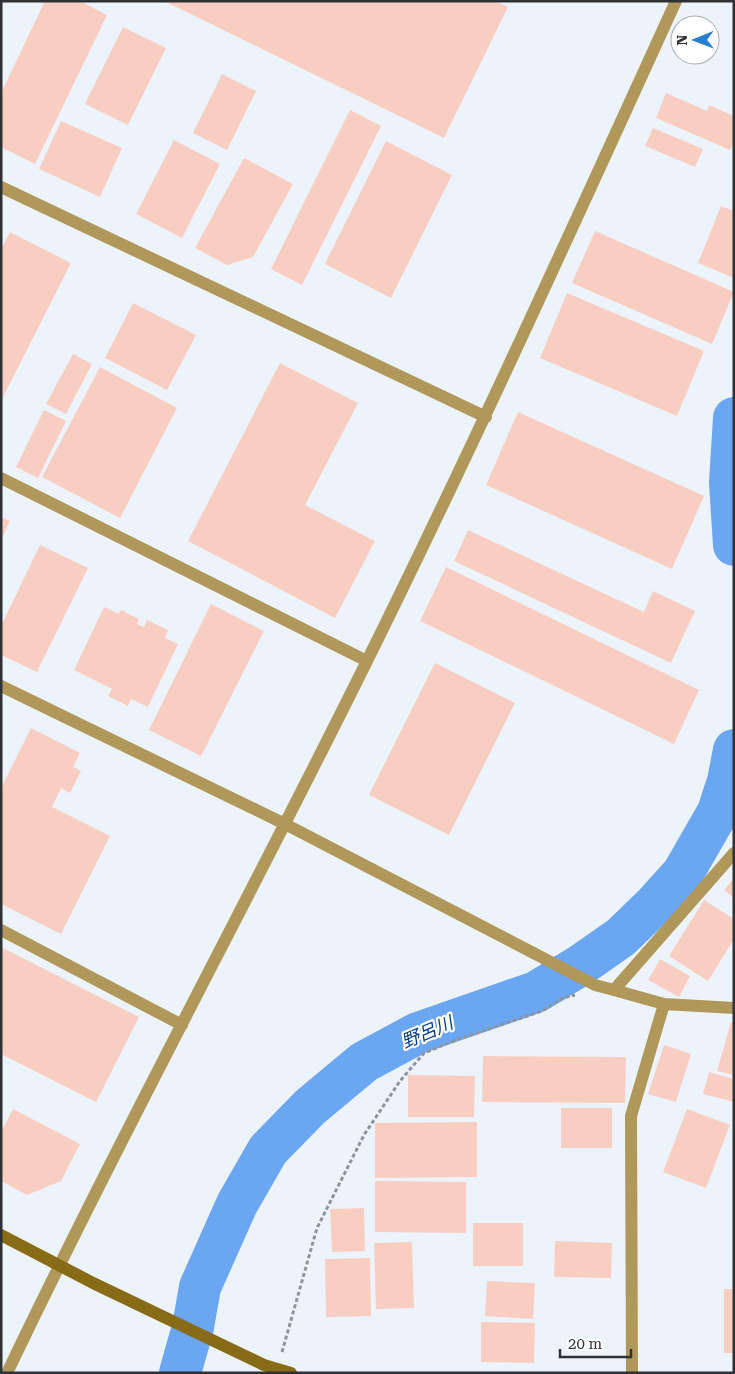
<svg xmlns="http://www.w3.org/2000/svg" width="735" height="1374" font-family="'Roboto Serif','Noto Sans JP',serif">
  <rect width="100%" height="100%" fill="#edf3fb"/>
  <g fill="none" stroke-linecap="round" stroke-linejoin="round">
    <path stroke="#6ba6f3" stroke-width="42" d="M734 418 730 482 734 545
      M180 1373 193 1327 200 1287 237 1204 268 1150 310 1107 364 1062 418 1033 536 992 581 965 621 937 654 905 683 873 718 812 728 781 734 750"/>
  </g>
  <path fill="#f9cec2" d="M45 1H80L107 15 35 164 1 147V93Z
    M164 1H495L508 7 444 138Z
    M123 27 166 48 128 125 85 104Z
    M222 74 256 91 227 150 193 133Z
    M666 93 707 111 709 105 734 116V142L730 150 656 118Z
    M350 110 381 126 302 285 271 269Z
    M61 121 122 148 100 197 39 169Z
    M653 128 703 149 695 167 645 146Z
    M174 140 220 164 182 238 136 214Z
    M386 141 452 175 391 298 325 264Z
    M244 158 293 184 253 257 227 265 195 248Z
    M721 206 734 211V278L698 263Z
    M595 231 734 292 712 344 572 283Z
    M10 232 71 263 1 401V249Z
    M567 293 704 351 677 416 540 358Z
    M133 303 196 335 167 390 105 358Z
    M73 354 92 364 66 414 46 404Z
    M280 363 358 403 305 505 375 541 335 618 188 541Z
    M100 367 177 408 120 518 42 477Z
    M44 410 66 421 38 478 16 467Z
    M518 412 704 496 672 569 486 485Z
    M1 517 10 521 1 540Z
    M468 530 644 612 653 591 695 611 671 663 454 561Z
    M40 545 88 568 37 672 1 655V626Z
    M446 567 699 690 674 744 420 621Z
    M211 604 264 631 201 756 149 730Z
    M104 607 119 614 121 610 139 619 137 624 144 627 147 620 168 630 165 638 178 644 148 707 131 699 128 706 108 696 112 689 74 670Z
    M435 663 515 703 449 835 369 795Z
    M31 728 80 753 73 767 81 771 70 793 61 788 52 807 110 836 61 934 1 904V788Z
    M734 878V898L724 890Z
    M704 900 734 919V939L708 981 669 956Z
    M1 947 139 1017 96 1102 1 1054Z
    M660 959 690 976 679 997 648 980Z
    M731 1022 734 1023V1075L717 1071Z
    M664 1045 691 1054 676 1102 648 1094Z
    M483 1056 626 1057 625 1103 482 1102Z
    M709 1072 734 1079V1102L703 1094Z
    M408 1075 475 1076 474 1117H408Z
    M561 1108H612V1148H561Z
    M13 1109 80 1144 61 1181 27 1195 1 1181V1128H3Z
    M687 1109 730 1125 706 1188 663 1172Z
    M477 1122V1177L375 1178V1123Z
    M375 1181 466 1182V1233L375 1232Z
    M364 1208 365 1251 332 1252 330 1209Z
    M473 1223H523V1266H473Z
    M555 1241 612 1243 611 1278 554 1277Z
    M412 1242 414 1308 376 1309 374 1243Z
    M370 1258 371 1316 326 1317 325 1259Z
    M487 1281 535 1283 533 1319 485 1316Z
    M724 1289H734V1353H724Z
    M481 1322 535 1323 534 1363 481 1362Z"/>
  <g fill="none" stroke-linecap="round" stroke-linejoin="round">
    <path stroke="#90949a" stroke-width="3" stroke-dasharray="4 2.5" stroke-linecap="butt" d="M282 1352 317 1228 364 1135 400 1081 424 1053 456 1040 542 1011 563 998 575 995"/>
    <path stroke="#b0975a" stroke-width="12" d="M734 853 614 990 664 1004 734 1008
      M632 1373 631 1116 664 1004"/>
    <path stroke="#b0975a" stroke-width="12" d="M1 187 486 417
      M1 478 367 661
      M1 686 285 824 595 985 614 990
      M1 930 182 1025
      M7 1373C122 1133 249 899 367 661 475 443 575 222 676 1"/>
    <path stroke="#886b17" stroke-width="12" d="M1 1235 93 1283 264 1365 291 1373"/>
  </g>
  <g text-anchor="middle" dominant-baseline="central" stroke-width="4.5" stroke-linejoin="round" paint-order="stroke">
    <g font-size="18" font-style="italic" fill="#003e82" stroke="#fff">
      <text transform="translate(427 1032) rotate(-23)">野呂川</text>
    </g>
  </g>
  <rect width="735" height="1374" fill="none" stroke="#2f3134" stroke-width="5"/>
  <g transform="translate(695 40) rotate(269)"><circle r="24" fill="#ffffff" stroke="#acadae"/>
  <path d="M0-4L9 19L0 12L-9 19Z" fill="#2680cd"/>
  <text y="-8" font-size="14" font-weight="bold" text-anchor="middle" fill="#2f3134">N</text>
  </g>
  <path d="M560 1349v8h71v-8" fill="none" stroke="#2f3134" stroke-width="2.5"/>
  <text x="568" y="1349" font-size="15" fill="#2f3134" stroke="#ffffff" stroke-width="4" paint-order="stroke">20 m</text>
</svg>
